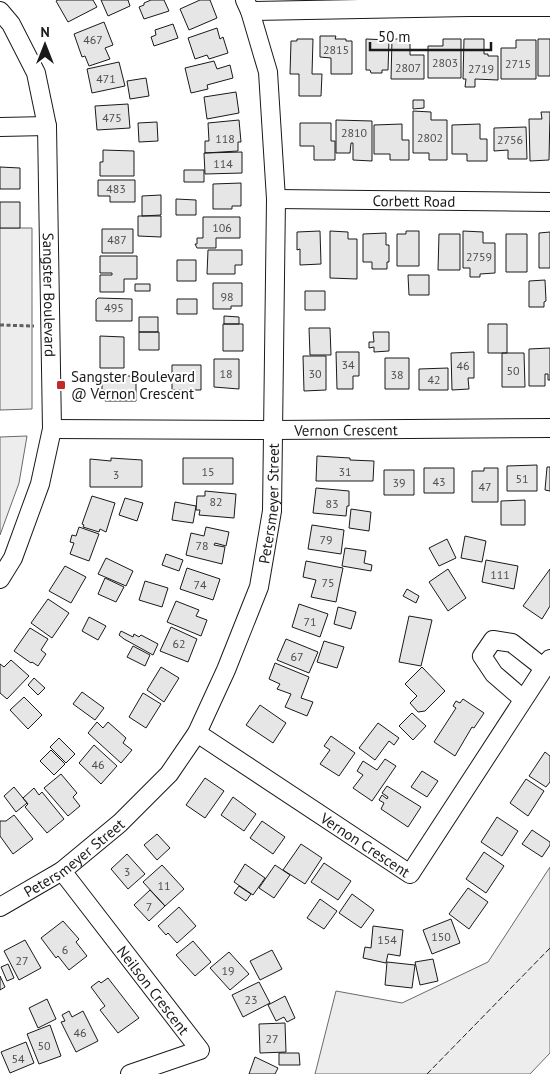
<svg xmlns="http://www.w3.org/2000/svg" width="550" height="1074" font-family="'PT Sans',sans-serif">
  <rect width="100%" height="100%" fill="#fff"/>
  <path fill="#ededed" stroke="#6a6a6a" d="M0 228H32V409L0 410Z
    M27 436 19 483 0 535V437Z
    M550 867V1053L530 1074H315L336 991 402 1003 488 962Z"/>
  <path fill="#e6e6e6" stroke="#1a1a1a" d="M58 0H93L97 7 68 22 56 1Z
    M101 0H128L130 6 108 16Z
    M151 0H164L169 11 144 19 139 7 144 5V3Z
    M200 0H210L217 18 189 30 180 9Z
    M104 22 113 45 105 48 110 59 89 66 85 56 82 57 74 34Z
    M173 24 178 38 154 46 151 37 156 35 155 30Z
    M217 28 220 39 223 37 228 53 209 59 207 55 195 59 188 38Z
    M320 36H336L335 39H346V41H352V74H331V58L320 57Z
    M297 39H313L312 74H322L321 96H299V74H290L291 41H297Z
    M366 39 389 40 388 70H382V73H371L370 70H366Z
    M392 39H410V55H424V79H391Z
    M443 39H461V78H428V46H443Z
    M464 39H484V54H488V56H498V80L475 79V87H465L466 79H463Z
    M538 39H550V76H538Z
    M516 40H536V79H501V48H516Z
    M214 61 217 69 230 65 233 78 207 85 208 89 191 93 185 68Z
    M119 62 125 86 92 93 87 69Z
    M146 78 149 96 130 99 127 81Z
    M236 92 239 113 207 119 204 97Z
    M413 100H424V108L413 109Z
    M128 104 130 128 97 130 95 106Z
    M413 111 431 112V120H447V160H429V153H413Z
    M541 112H550L549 160 530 161 529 119H542Z
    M239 120 241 142H238V151L205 153V141H209L208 123Z
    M336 120 372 121V161L353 160V143H351L350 153H336Z
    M157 122 158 141 139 142 138 123Z
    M300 123H331V141H335V160H314V146H300Z
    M402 124V140H409V160H390V154H374V125Z
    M480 124V139H487V161H467V154H452V125Z
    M526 127 527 159H508V150L494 151V128Z
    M103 150 134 151V176H100V162H103Z
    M242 152V173L205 174 204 153Z
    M0 167 20 168V189H0Z
    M184 170H204V182H184Z
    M98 180H135V202H110V196H98Z
    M241 183V206H232V209H213V184Z
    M161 195V215L142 216V196Z
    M176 199 196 200V215H176Z
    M0 202H20V228H0Z
    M138 216H161V237L138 236Z
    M203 217H240V238H216V248H197L195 244H197V238H203Z
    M102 229H133V253H102Z
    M320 231 321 264 300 265V249L297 250V232Z
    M330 231 348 232V239H357V279L330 278Z
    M406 231H419V266H397V234H406Z
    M463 231 483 232V243H495V273L480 274V277H470V268H463Z
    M550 232V268H539V233Z
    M386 233V245H389V262H387V269H372V262H363V234Z
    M439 234H460V270H438Z
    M506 234H527V272H506Z
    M208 250H242V265H235V274H207Z
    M100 256H137V279H124V292H100V275H112V273H100Z
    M177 260H196V281H177Z
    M408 275H429V295H409Z
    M545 280 546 301 544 302V307H529V281Z
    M213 283H242V306H231V309H213Z
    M135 284H150V291H135Z
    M305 291H325V310H305Z
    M98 298 132 299V321H96V300Z
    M177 299H197V314H177Z
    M224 316 239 317V324H224Z
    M139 317H158V332H139Z
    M223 324H243V351H223Z
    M488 324H507V353H488Z
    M309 328H330L331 355H310Z
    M139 332H159V350H139Z
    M373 332H389V351L374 352V347L369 348V342H374Z
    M100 336 124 337V368H100Z
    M550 348V380H548V374H545V386H529V349Z
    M336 352H359V376H353V389H337Z
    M474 352V378H468L469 389 452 390 451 353Z
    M502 353H524L525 387H502Z
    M303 356H326V390L304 391Z
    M385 358H409V389H385Z
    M214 359H239V389L214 387Z
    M172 365H201V390H172Z
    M448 368V390H419V369Z
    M102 376H136V401H105V390H102Z
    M317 456 350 458V460L374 461 373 481H316Z
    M111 458 142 460V487H90V459L111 461Z
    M183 458H233V484H183Z
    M537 465V491H507V466Z
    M547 467H550V491L545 490Z
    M424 468H454V493H424Z
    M484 468H498V502H472V471H484Z
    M384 470H414V495H384Z
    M316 488 349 491V506H347L346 516 313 513Z
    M205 491 236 494 234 518 199 515 200 510H196L197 496H205Z
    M92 496 115 503 106 532 100 529 99 532 83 527 84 525 82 524Z
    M125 498 143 503 137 521 119 515Z
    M525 500V525H501V501Z
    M175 502 196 506 193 523 172 520Z
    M351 509 371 512 369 531 349 528Z
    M312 525 344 530 341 554 308 549Z
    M79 527 99 534 89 561 70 554 74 543 70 542 72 535 76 536Z
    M206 527 229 532 226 546 215 543 214 545 225 547 222 564 186 555 191 533 204 536Z
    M465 536 486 541 482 562 461 558Z
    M447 539 456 558 439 566 429 548Z
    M345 548 366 551 364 563 372 565 371 571 342 566Z
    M166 554 183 560 179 571 162 565Z
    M106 558 133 571 126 586 98 574Z
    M486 560 518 566 514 589 482 582Z
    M306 561 343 568 336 602 311 597 316 580 303 577Z
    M65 566 86 577 71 603 49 591Z
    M187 568 220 579 213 600 180 589Z
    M448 569 466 598 448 611 429 582Z
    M550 569V606L542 619 523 606Z
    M105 578 124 587 116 602 98 594Z
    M145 581 168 588 162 607 139 600Z
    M407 589 419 596 416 603 403 596Z
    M48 599 69 613 52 638 31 623Z
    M176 601 199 610 196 616 207 620 201 636 167 622Z
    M299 604 328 614 320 637 292 627Z
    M338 607 356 612 351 629 334 624Z
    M409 616 432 620 421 666 399 662Z
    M89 617 106 626 98 640 82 631Z
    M171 627 197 639 188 662 160 651Z
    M30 628 48 639 41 650 46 654 38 666 32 662 31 663 14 651Z
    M121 631 133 637 134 634 139 637 141 635 158 644 153 655 124 639 119 635Z
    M286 639 318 652 309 673 277 660Z
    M324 641 344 647 337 668 317 662Z
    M133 646 150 655 145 666 127 657Z
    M11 660 29 676 7 699 0 693V664L4 667Z
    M275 663 309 677 301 698 313 702 307 716 285 707 291 694 277 689 280 684 269 679Z
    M161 667 179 678 164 702 147 690Z
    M422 667 445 691 425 711 418 712 410 703 417 696 405 684Z
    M34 678 45 688 38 695 28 685Z
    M82 692 104 708 95 720 73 704Z
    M143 693 161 704 146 728 129 717Z
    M24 697 42 715 28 729 10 710Z
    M463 699 484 713 474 728 472 727 455 756 434 742 456 708 453 706 456 701 460 703Z
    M260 705 286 723 273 743 246 725Z
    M412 713 426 726 413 740 399 726Z
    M97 722 103 728 108 722 126 738 123 743 132 750 121 763 88 733Z
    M378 723 399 738 394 745 389 741 375 760 359 748Z
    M331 736 355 753 339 776 320 764 330 750 324 746Z
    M59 738 75 754 66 763 50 747Z
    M94 745 117 766 101 784 79 763Z
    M51 750 65 764 54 775 40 761Z
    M545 752 550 756V782L546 787 529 776Z
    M385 759 396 766 372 801 353 788 363 775 357 771 363 761 377 770Z
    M422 771 438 781 427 797 411 787Z
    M61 774 77 793 73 797 80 806 68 816 44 788Z
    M205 778 224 791 205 818 186 805Z
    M526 779 544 791 528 816 510 803Z
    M387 786 421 807 408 827 381 809 384 803 379 800 382 795 387 799 388 797 382 793Z
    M14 787 27 803 16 812 4 796Z
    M34 788 39 795 42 792 64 819 47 833 25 807 28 804 23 798Z
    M233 797 256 814 244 831 221 815Z
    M14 815 33 839 13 854 0 836V821H6Z
    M497 817 518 831 502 856 481 842Z
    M262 821 285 837 273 854 250 838Z
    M532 830 550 842V845L542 857 522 844Z
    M157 834 170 848 157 860 144 845Z
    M301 844 322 858 305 884 283 870Z
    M484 852 504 866 486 893 466 879Z
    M127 854 145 874 128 889 111 869Z
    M324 863 351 881 338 900 311 882Z
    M245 864 265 878 253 895 234 882Z
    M162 865 184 889 165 906 143 882Z
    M275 865 290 875 274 898 259 888Z
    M239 886 251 894 246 901 234 893Z
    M468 888 488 902 469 929 449 914Z
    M150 890 165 906 149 921 134 905Z
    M352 894 374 910 361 928 339 913Z
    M320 899 337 911 324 929 307 918Z
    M179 907 196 926 177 943 168 933 166 935 158 926Z
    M451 919 460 943 432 954 423 930Z
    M63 921 79 939 76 942 87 956 69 970 58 956 56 958 41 938Z
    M373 926 403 930 400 956 388 954 386 963 363 958 365 947 371 948Z
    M25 940 41 968 19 980 4 951Z
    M193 941 211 962 195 976 176 955Z
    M272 950 282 969 260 980 250 961Z
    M229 952 249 974 230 990 210 968Z
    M433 959 438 981 420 985 415 962Z
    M387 962 415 965 412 988 385 985Z
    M8 964 14 978 7 981 1 967Z
    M0 976 5 987 0 990Z
    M108 978 139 1018 118 1033 100 1010 105 1006 91 987 99 981 101 983Z
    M259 982 270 1003 243 1017 232 995Z
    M285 996 295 1018 287 1022 284 1017 276 1021 268 1005Z
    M47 999 56 1019 38 1028 29 1008Z
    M69 1011 72 1017 83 1011 98 1041 76 1052 61 1022 65 1021 62 1015Z
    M285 1023 286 1052 260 1053 259 1024Z
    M50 1025 61 1056 39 1064 27 1034Z
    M26 1042 34 1063 10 1073 1 1052Z
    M279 1053H299L300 1065H279Z
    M255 1057 278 1068 275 1074H249Z"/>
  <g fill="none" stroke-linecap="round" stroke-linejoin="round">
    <defs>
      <g id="minor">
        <path id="s1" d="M0 11 11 24 36 73 47 126 52 429 40 484 13 558 0 579"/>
        <path d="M250 11 469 7H550"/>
        <path d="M0 127 47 126"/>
        <path id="s2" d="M276 199 550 202"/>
        <path id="s3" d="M52 429 273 430 550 428"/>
        <path d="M523 699 494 674 482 656 493 640 512 643 544 668"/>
        <path id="s4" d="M197 733 410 874 550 659"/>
        <path id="s5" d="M62 871 200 1050 130 1074"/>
        <path id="s6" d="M0 907 62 871 120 823 169 774 197 733 226 670 259 587 272 511 276 199 268 72 250 11 245 0"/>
      </g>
    </defs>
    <use href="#minor" stroke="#1a1a1a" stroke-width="20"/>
    <path stroke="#5f5f5f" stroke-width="3" stroke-dasharray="4 2.5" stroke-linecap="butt" d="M0 325 34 326"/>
    <use href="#minor" stroke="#fff" stroke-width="18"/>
    <path stroke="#1a1a1a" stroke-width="1" stroke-dasharray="6 2.5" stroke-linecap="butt" d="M427 1074 550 948"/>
  </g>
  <rect fill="#c62828" stroke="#fff" stroke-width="2" x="56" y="380" width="10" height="10" rx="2.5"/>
  <g text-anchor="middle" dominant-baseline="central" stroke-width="4" stroke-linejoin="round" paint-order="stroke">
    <g font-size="12" fill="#4d4d4d">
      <text x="93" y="39">467</text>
      <text x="336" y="49">2815</text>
      <text x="445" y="62">2803</text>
      <text x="518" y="63">2715</text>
      <text x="408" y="67">2807</text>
      <text x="481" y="68">2719</text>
      <text x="106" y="78">471</text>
      <text x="112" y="117">475</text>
      <text x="354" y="132">2810</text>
      <text x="430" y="137">2802</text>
      <text x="225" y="138">118</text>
      <text x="510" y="139">2756</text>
      <text x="223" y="163">114</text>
      <text x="116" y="188">483</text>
      <text x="222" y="227">106</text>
      <text x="117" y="239">487</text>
      <text x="479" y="256">2759</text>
      <text x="227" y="296">98</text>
      <text x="114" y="307">495</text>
      <text x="348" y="364">34</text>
      <text x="463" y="365">46</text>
      <text x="513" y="370">50</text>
      <text x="226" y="373">18</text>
      <text x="315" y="373">30</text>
      <text x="397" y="374">38</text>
      <text x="434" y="379">42</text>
      <text x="208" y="471">15</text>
      <text x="345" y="471">31</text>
      <text x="116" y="474">3</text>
      <text x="522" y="478">51</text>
      <text x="439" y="481">43</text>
      <text x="399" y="482">39</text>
      <text x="485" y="486">47</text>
      <text x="216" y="501">82</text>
      <text x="332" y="503">83</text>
      <text x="326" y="539">79</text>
      <text x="202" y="545">78</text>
      <text x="500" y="574">111</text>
      <text x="328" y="582">75</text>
      <text x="200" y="584">74</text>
      <text x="310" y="621">71</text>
      <text x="179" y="643">62</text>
      <text x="297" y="656">67</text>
      <text x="98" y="764">46</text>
      <text x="127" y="871">3</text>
      <text x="164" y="885">11</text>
      <text x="149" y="906">7</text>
      <text x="441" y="936">150</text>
      <text x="387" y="939">154</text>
      <text x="65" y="949">6</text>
      <text x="22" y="960">27</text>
      <text x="228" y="970">19</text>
      <text x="251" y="999">23</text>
      <text x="80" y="1032">46</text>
      <text x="272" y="1038">27</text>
      <text x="44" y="1045">50</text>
      <text x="18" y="1058">54</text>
    </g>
    <g font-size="15" fill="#1a1a1a" stroke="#fff">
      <text stroke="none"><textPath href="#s2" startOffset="138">Corbett Road</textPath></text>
      <text stroke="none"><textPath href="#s1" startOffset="295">Sangster Boulevard</textPath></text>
      <text stroke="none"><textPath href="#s3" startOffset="294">Vernon Crescent</textPath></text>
      <text stroke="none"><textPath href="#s6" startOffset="509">Petersmeyer Street</textPath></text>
      <text stroke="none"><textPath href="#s4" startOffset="202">Vernon Crescent</textPath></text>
      <text stroke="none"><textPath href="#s6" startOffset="89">Petersmeyer Street</textPath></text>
      <text stroke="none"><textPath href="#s5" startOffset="150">Neilson Crescent</textPath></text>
    </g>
    <g font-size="15" fill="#1a1a1a" stroke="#fff" text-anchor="start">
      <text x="71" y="376">Sangster Boulevard<tspan x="71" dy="17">@ Vernon Crescent</tspan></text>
    </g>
  </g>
  <g transform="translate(45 45)" stroke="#ffffff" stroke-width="4" paint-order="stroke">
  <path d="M0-4L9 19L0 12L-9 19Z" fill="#1a1a1a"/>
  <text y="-8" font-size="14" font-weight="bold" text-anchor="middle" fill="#1a1a1a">N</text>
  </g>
  <path d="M370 42v8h121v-8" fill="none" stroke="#1a1a1a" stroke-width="2.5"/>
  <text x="378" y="42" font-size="15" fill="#1a1a1a" stroke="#ffffff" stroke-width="4" paint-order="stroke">50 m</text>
</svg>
